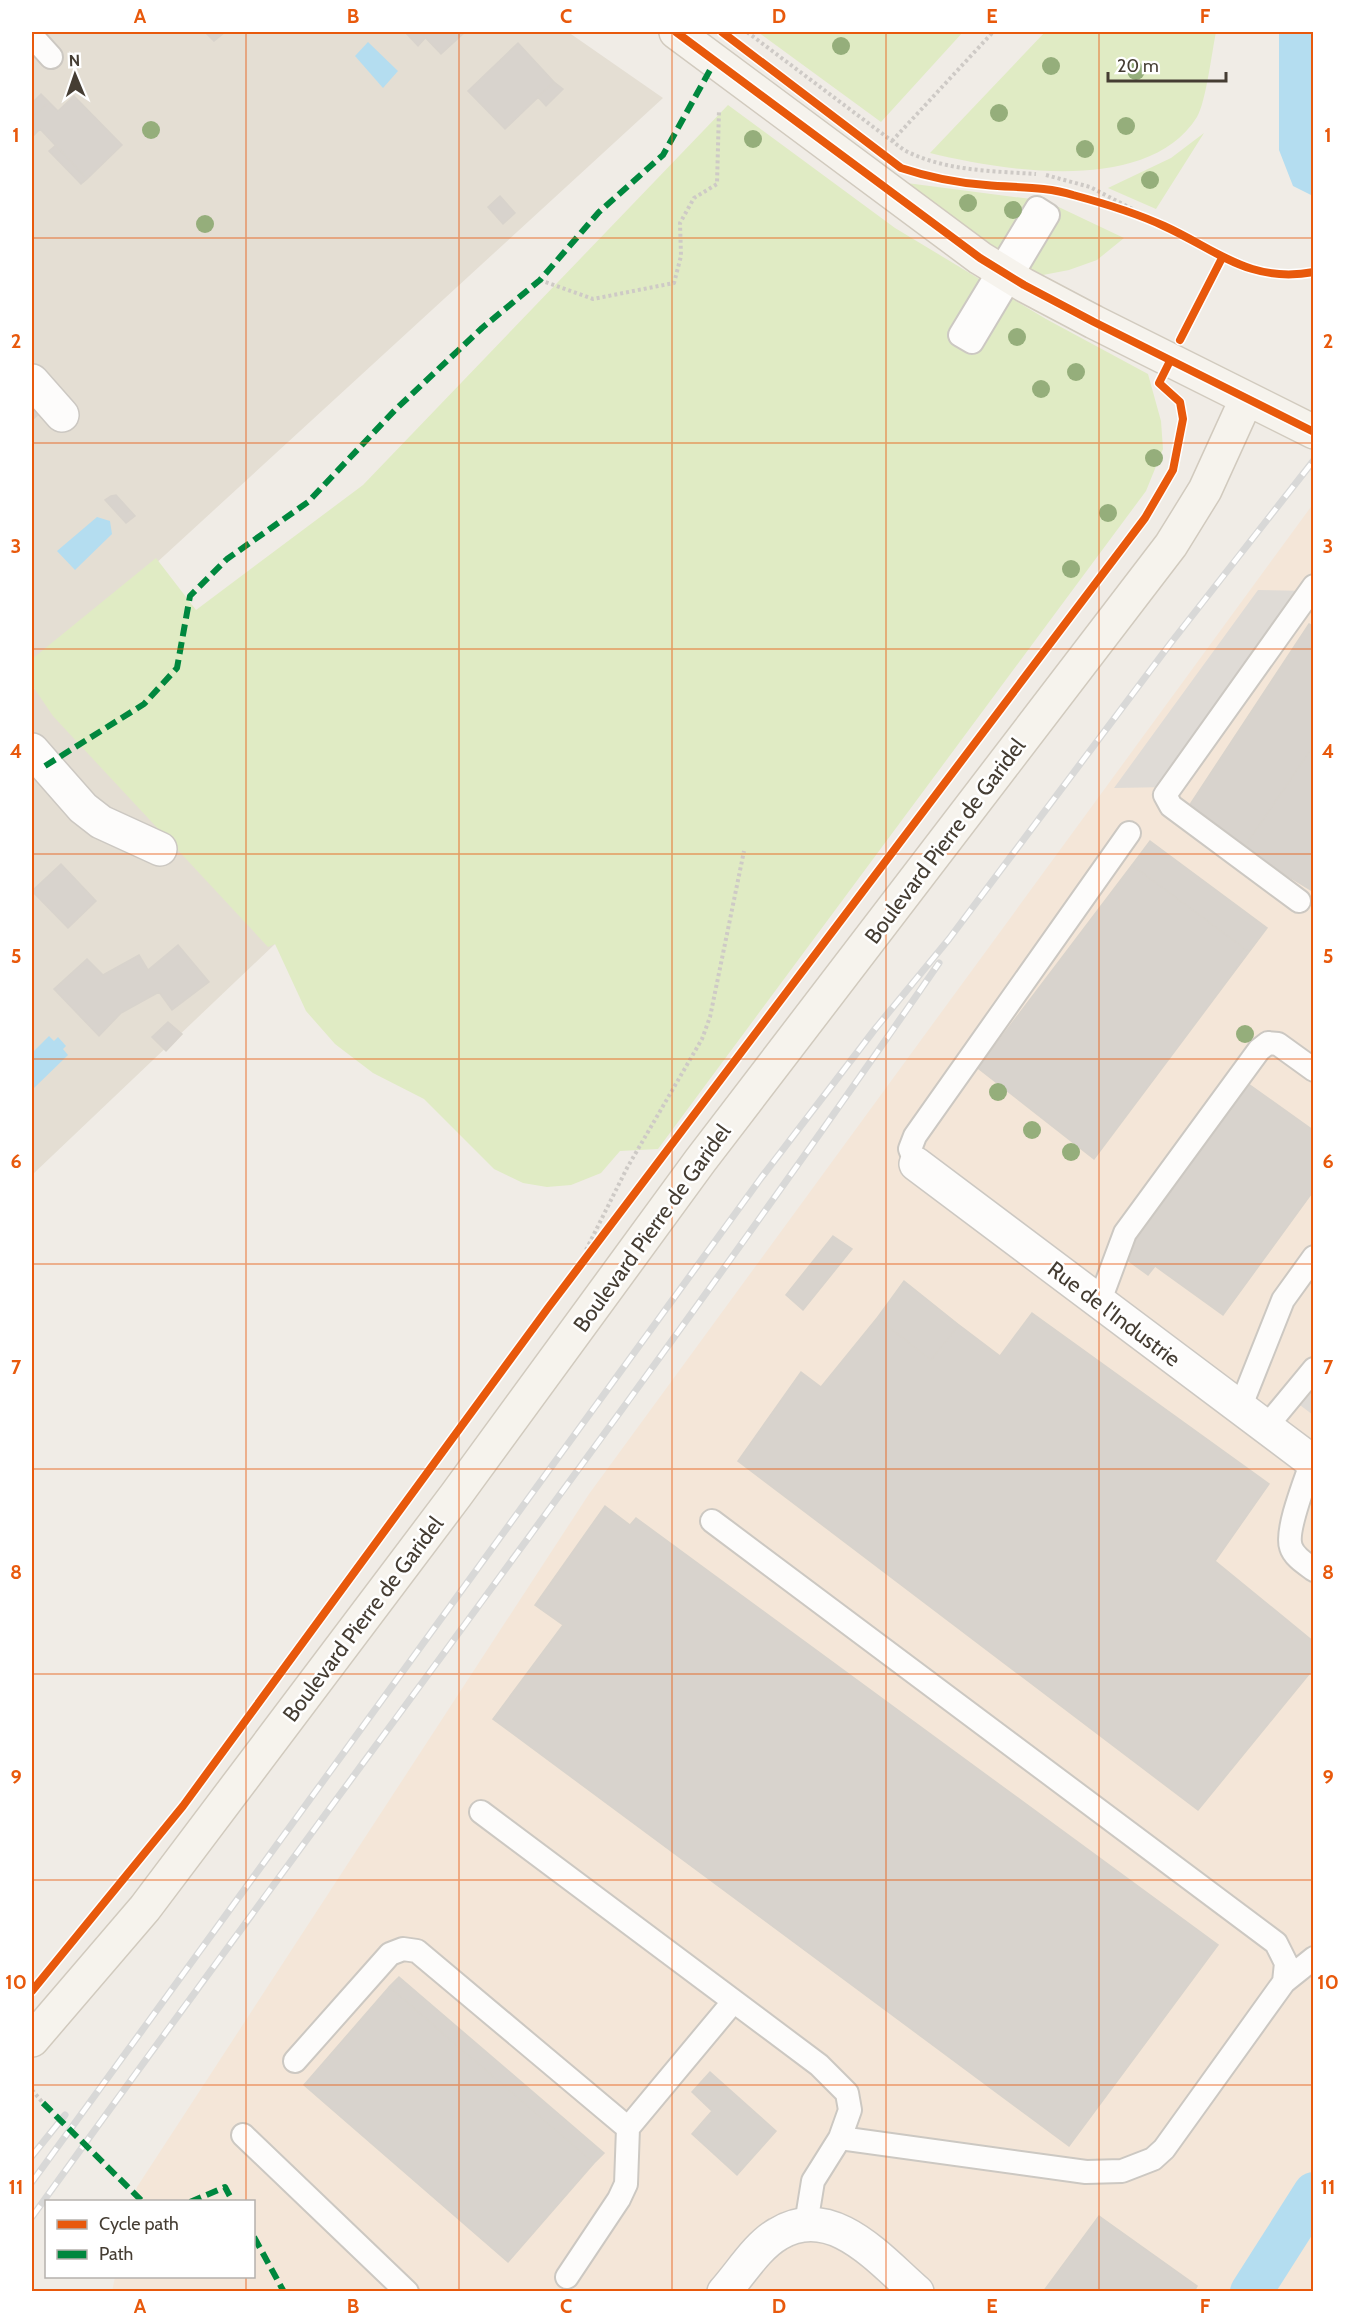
<svg xmlns="http://www.w3.org/2000/svg" width="1345" height="2323" font-family="Cabin,sans-serif">
  <rect width="100%" height="100%" fill="#f0ece6"/>
  <path fill="#e4ded3" d="M32 32H568L663 98 32 677Z
    M32 686 275 944 32 1175Z"/>
  <path fill="#f4e6d8" d="M1313 504V2291L112 2292 115 2277 254 2276V2202L133 2201 137 2187 589 1494Z"/>
  <path fill="#e0ebc4" d="M758 32H963L881 122Z
    M1045 32H1216C1212 51 1206 102 1197 117 1148 195 1004 171 930 153Z
    M728 105 895 228 1046 319 1148 374 1161 421 1163 449 1146 491 658 1149 620 1151 601 1173 571 1185 547 1187 523 1183 494 1169 424 1099 373 1073 335 1044 306 1011 275 944 268 947 53 716 32 685V659L156 558 196 610 363 485Z
    M1204 133 1156 209 1108 188 1171 158Z
    M899 182 1046 201 1124 238 1097 260 1069 270 1043 275 1000 254Z"/>
  <path fill="#dfdbd6" d="M1258 590 1310 591 1169 787 1114 788Z
    M1313 1378V1415L1296 1402Z"/>
  <path fill="#b4ddf0" d="M1279 32H1313V196L1293 186 1279 150Z
    M368 42 398 71 383 88 355 56Z
    M97 517 110 521 112 534 75 570 57 551Z
    M49 1036 54 1041 58 1037 66 1046 63 1049 68 1055 33 1089 32 1053Z"/>
  <g fill="none" stroke-linecap="round" stroke-linejoin="round">
    <path stroke="#b4ddf0" stroke-width="42" d="M1251 2292 1314 2193"/>
  </g>
  <path fill="#d8d3cd" stroke="#d8d3cc" stroke-width="1.5" d="M205 32H225L214 41Z
    M405 32H420L426 37 418 46Z
    M420 32H465L441 54Z
    M518 43 554 82 505 129 468 91Z
    M554 82 563 89 546 106 538 97Z
    M41 94 49 102 32 118V103Z
    M74 96 122 145 87 179 40 129 34 135 32 132V118L49 102 58 111Z
    M56 145 87 179 81 184 49 151Z
    M500 196 515 213 503 224 488 207Z
    M32 401 41 412 32 420Z
    M116 495 135 516 126 523 105 500 111 496Z
    M1309 624 1314 627V745L1245 846 1189 806Z
    M1314 745V892L1265 862 1245 846Z
    M1150 841 1267 928 1249 952 1132 865Z
    M61 864 96 901 68 928 32 891Z
    M1132 865 1249 952 1094 1159 978 1068Z
    M178 945 209 982 172 1010 159 992 121 1013 99 1036 54 989 87 959 103 975 139 955 148 970Z
    M168 1022 182 1034 166 1051 152 1037Z
    M1247 1083 1314 1131V1190L1223 1315 1155 1266 1148 1275 1122 1256Z
    M833 1236 852 1249 803 1310 786 1295Z
    M904 1281 959 1325 931 1360 877 1318Z
    M1032 1313 1269 1484 1215 1561 1314 1642V1668L1198 1810 738 1461 801 1372 821 1387 877 1318 931 1360 959 1325 1000 1356Z
    M605 1506 630 1525 636 1518 1218 1945 1069 2146 493 1719 563 1625 535 1605Z
    M399 1977 604 2153 594 2163 389 1987Z
    M389 1987 594 2163 508 2262 304 2085Z
    M710 2072 776 2131 737 2175 692 2134 712 2111 692 2092Z
    M1099 2216 1197 2286 1194 2292H1043Z"/>
  <g fill="none" stroke-linecap="round" stroke-linejoin="round">
    <defs>
      <path id="lane" d="M32 36 51 57
        M1037 208 1048 215 972 342 960 335Z
        M1299 901 1171 806 1165 795 1314 586
        M916 1164 910 1149 915 1136 1129 833
        M1099 1303 1125 1233 1259 1050 1268 1043 1278 1044 1314 1070
        M1240 1408 1283 1300 1314 1257
        M1266 1427 1314 1369
        M1312 1461C1306 1479 1285 1531 1291 1547 1294 1557 1306 1564 1314 1570
        M712 1521 1276 1943 1286 1963 1284 1982 1164 2149 1153 2159 1122 2171 1086 2172 840 2138
        M481 1812 819 2065 847 2093 850 2110 840 2138 813 2181 806 2224
        M1284 1982 1314 1958
        M295 2061 390 1954 403 1949 417 1951 628 2128
        M243 2135 407 2292
        M567 2277 619 2199 626 2184 628 2128 733 2002"/>
      <path id="street" d="M32 381 62 415
        M32 750 83 808 101 822 160 849
        M916 1164 1314 1463
        M724 2292C741 2273 757 2246 778 2234 832 2201 880 2260 917 2292"/>
      <path id="secondary" d="M676 32 980 258 1024 285 1094 322 1314 432
        M32 2040 145 1908 456 1495 700 1161 1171 545 1205 490 1246 400"/>
    </defs>
    <use href="#lane" stroke="#ccc8c2" stroke-width="26"/>
    <use href="#street" stroke="#ccc8c2" stroke-width="36"/>
    <use href="#secondary" stroke="#d1cabe" stroke-width="36"/>
    <path stroke="#cecac6" stroke-width="4" stroke-dasharray="3 3" stroke-linecap="butt" d="M747 32 904 150C944 171 992 171 1036 174
      M892 141 993 32
      M1046 175 1090 187 1163 225
      M540 280 593 299 674 283 681 256 680 223 694 198 717 184 719 110
      M586 1250 627 1168 702 1039 710 1017 744 851
      M32 2090 43 2103"/>
    <use href="#lane" stroke="#fdfcfb" stroke-width="22"/>
    <use href="#street" stroke="#fdfcfb" stroke-width="33"/>
    <use href="#secondary" stroke="#f6f3ed" stroke-width="33"/>
    <defs>
      <path id="rail" d="M32 2156 65 2115
        M32 2182 761 1178 875 1029 949 939 1170 644 1314 460
        M32 2217C333 1798 646 1388 939 963"/>
    </defs>
    <use href="#rail" stroke="#d8d8d7" stroke-width="7"/>
    <use href="#rail" stroke="#fff" stroke-width="4.5" stroke-dasharray="14" stroke-linecap="butt"/>
    <path stroke="#00873e" stroke-width="6" stroke-dasharray="12 6" stroke-linecap="butt" d="M45 766 144 704 177 668 190 596 227 559 308 502 395 410 482 328 540 280 599 212 663 155 715 61
      M43 2103 143 2202
      M190 2202 225 2187 233 2202
      M254 2237 284 2292"/>
    <defs>
      <path id="cycleway" d="M676 32 980 258 1024 285 1094 322 1314 432
        M722 32 901 168C928 177 958 183 986 185 1015 188 1045 186 1073 195 1103 203 1136 213 1164 226 1217 250 1250 284 1314 272
        M1180 340 1222 258
        M32 1991 183 1806 548 1308 1145 518 1173 470 1183 419 1180 402 1159 383 1170 361"/>
    </defs>
    <use href="#cycleway" stroke="#fff" stroke-width="11"/>
    <use href="#cycleway" stroke="#e8590c" stroke-width="8"/>
  </g>
  <g fill="#95ae7b">
    <circle cx="841" cy="46" r="9"/>
    <circle cx="1051" cy="66" r="9"/>
    <circle cx="1136" cy="71" r="9"/>
    <circle cx="999" cy="113" r="9"/>
    <circle cx="1126" cy="126" r="9"/>
    <circle cx="151" cy="130" r="9"/>
    <circle cx="753" cy="139" r="9"/>
    <circle cx="1085" cy="149" r="9"/>
    <circle cx="1150" cy="180" r="9"/>
    <circle cx="968" cy="203" r="9"/>
    <circle cx="1013" cy="210" r="9"/>
    <circle cx="205" cy="224" r="9"/>
    <circle cx="1017" cy="337" r="9"/>
    <circle cx="1076" cy="372" r="9"/>
    <circle cx="1041" cy="389" r="9"/>
    <circle cx="1154" cy="458" r="9"/>
    <circle cx="1108" cy="513" r="9"/>
    <circle cx="1071" cy="569" r="9"/>
    <circle cx="1245" cy="1034" r="9"/>
    <circle cx="998" cy="1092" r="9"/>
    <circle cx="1032" cy="1130" r="9"/>
    <circle cx="1071" cy="1152" r="9"/>
  </g>
  <path fill="none" stroke="#e8590c" stroke-width="1.5" stroke-opacity="0.55" d="M246 32V2202M459 32V2292M672 32V2292M886 32V2292M1099 32V2292M32 238H1314M32 443H1314M32 649H1314M32 854H1314M32 1059H1314M32 1264H1314M32 1469H1314M32 1674H1314M32 1880H1314M32 2085H1314M246 2276V2292"/>
  <g text-anchor="middle" dominant-baseline="central" stroke-width="5" stroke-linejoin="round" paint-order="stroke">
    <g font-size="22" fill="#453d33" stroke="#fff">
      <text transform="translate(945 841) rotate(-53)">Boulevard Pierre de Garidel</text>
      <text transform="translate(652 1228) rotate(-54)">Boulevard Pierre de Garidel</text>
      <text transform="translate(1114 1314) rotate(37)">Rue de l'Industrie</text>
      <text transform="translate(363 1619) rotate(-53)">Boulevard Pierre de Garidel</text>
    </g>
  </g>
  <rect width="1345" height="2323" fill="none" stroke="#ffffff" stroke-width="66"/>
  <rect x="45" y="2200" width="210" height="78" fill="#ffffff" stroke="#b5b1ad" stroke-width="1.5"/>
  <rect x="57" y="2220" width="30" height="9" fill="#e8590c" stroke="#b5b1ad" stroke-width="1.5"/>
  <text x="99" y="2230" font-size="18" fill="#453d33">Cycle path</text>
  <rect x="57" y="2250" width="30" height="9" fill="#00873e" stroke="#b5b1ad" stroke-width="1.5"/>
  <text x="99" y="2260" font-size="18" fill="#453d33">Path</text>
  <g transform="translate(75 75) rotate(358)" stroke="#ffffff" stroke-width="4.5" paint-order="stroke">
  <path d="M0-4.5L10 22L0 15L-10 22Z" fill="#453d33"/>
  <text y="-9" font-size="16" font-weight="bold" text-anchor="middle" fill="#453d33">N</text>
  </g>
  <path d="M1108 72v9h118v-9" fill="none" stroke="#453d33" stroke-width="3"/>
  <text x="1117" y="72" font-size="18" fill="#453d33" stroke="#ffffff" stroke-width="4.5" paint-order="stroke">20 m</text>
  <rect x="33" y="33" width="1279" height="2257" fill="none" stroke="#e8590c" stroke-width="2"/>
  <g font-size="20" text-anchor="middle" font-weight="bold" fill="#e8590c">
    <text x="140" y="23">A</text>
    <text x="353" y="23">B</text>
    <text x="566" y="23">C</text>
    <text x="779" y="23">D</text>
    <text x="992" y="23">E</text>
    <text x="1205" y="23">F</text>
    <text x="16" y="142">1</text>
    <text x="1328" y="142">1</text>
    <text x="16" y="348">2</text>
    <text x="1328" y="348">2</text>
    <text x="16" y="553">3</text>
    <text x="1328" y="553">3</text>
    <text x="16" y="758">4</text>
    <text x="1328" y="758">4</text>
    <text x="16" y="963">5</text>
    <text x="1328" y="963">5</text>
    <text x="16" y="1168">6</text>
    <text x="1328" y="1168">6</text>
    <text x="16" y="1374">7</text>
    <text x="1328" y="1374">7</text>
    <text x="16" y="1579">8</text>
    <text x="1328" y="1579">8</text>
    <text x="16" y="1784">9</text>
    <text x="1328" y="1784">9</text>
    <text x="16" y="1989">10</text>
    <text x="1328" y="1989">10</text>
    <text x="16" y="2194">11</text>
    <text x="1328" y="2194">11</text>
    <text x="140" y="2313">A</text>
    <text x="353" y="2313">B</text>
    <text x="566" y="2313">C</text>
    <text x="779" y="2313">D</text>
    <text x="992" y="2313">E</text>
    <text x="1205" y="2313">F</text>
  </g>
</svg>
